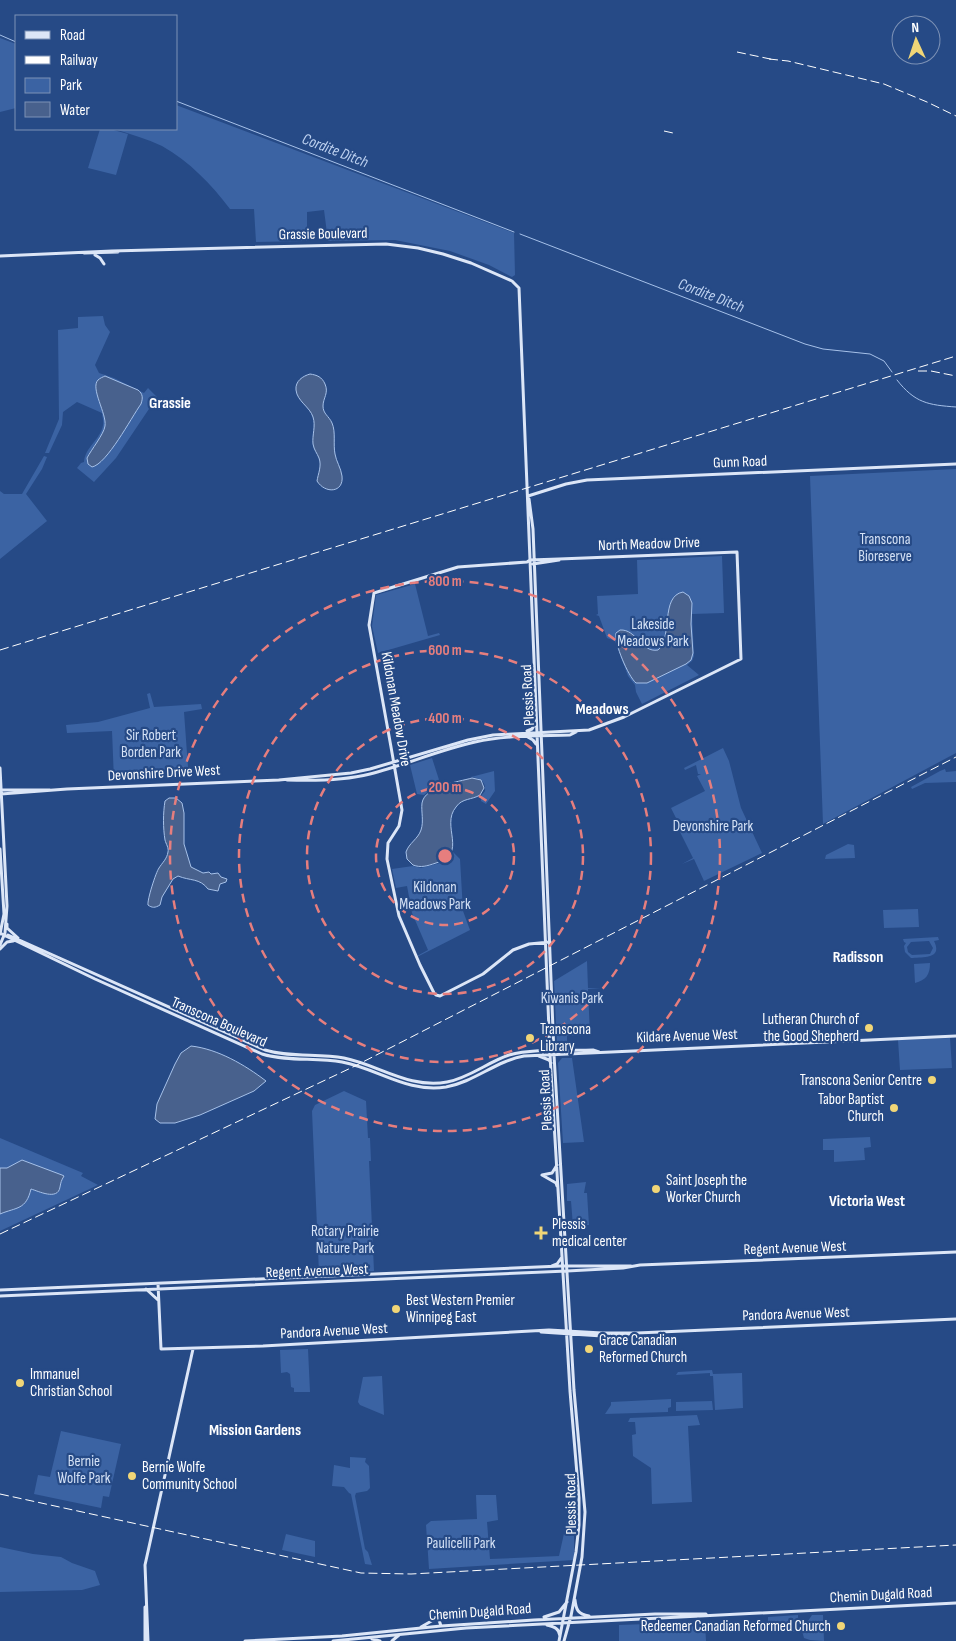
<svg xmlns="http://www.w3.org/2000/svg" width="956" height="1641" font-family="'Sofia Sans Condensed',sans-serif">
  <rect width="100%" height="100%" fill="#264a86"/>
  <path fill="#3b63a3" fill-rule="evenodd" d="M0 38 16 44V108L0 112Z
    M176 105 514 233 515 275 512 277 489 265 450 251 395 240 328 241 324 210 307 212V241L256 242 254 209H230C211 184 190 162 162 146 147 139 130 134 114 129H176Z
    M100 129H110L128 134 116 175 88 168Z
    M103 316 105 325 110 332 95 365 99 373 114 378 144 393 148 388 157 397 116 458 94 482 77 468 81 463 84 462C85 447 101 439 103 425 104 421 102 417 102 413L77 402 63 412 62 425 49 453H45L59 419 58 330 78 328V317Z
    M44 456 47 457 42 469 26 494 47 521 0 559V491L4 494H22Z
    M956 469V753L823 824 810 476Z
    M722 556 724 613 692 614 694 656 692 661 687 665 699 675 642 704 636 692 635 685 628 676 615 641 607 638 599 616 596 615 598 614 597 596 638 594 637 560Z
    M415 584 428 636 439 633 440 635 378 653 372 626 376 595Z
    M150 693 154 707 201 704 202 709 184 712 188 767 186 772 190 777 114 780 112 731 67 733 66 725 98 722 150 708 147 694Z
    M723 748 729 761 741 808 762 853 704 881 694 859 682 864 693 858 675 822 677 820 671 808 705 791 697 776 701 774H698L696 765 685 770 684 768Z
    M432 758 441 786 431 789 424 795 417 794 410 765Z
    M945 769 946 772 956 771V782L925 783 912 789 911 787 940 771Z
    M494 771 495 791 486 804 481 801V796L485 791C486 781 480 778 471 777Z
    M848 844 854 845 855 858 825 859 826 855Z
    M453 852 460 859 463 911 470 930 417 957V956L428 950 412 913 407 886 396 888 392 869 413 866 421 868 444 862 450 858Z
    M918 909 919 927 884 928 883 910Z
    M938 937 939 940 934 941C943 959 923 957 911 958L905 952 904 946 906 943 904 942 903 939ZM929 941 933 948 930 954 912 955 908 952 907 947 911 942Z
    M587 961 588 988H601L588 989 590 1035 567 1036V1047H561L557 1043 554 981Z
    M930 963C930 975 926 980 915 983L914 964Z
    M950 1038 952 1068 900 1070 898 1040Z
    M562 1058H572L584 1142 563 1143 558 1063Z
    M344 1091 366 1101 368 1138H370L371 1161H369L374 1271 319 1273 312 1111 315 1105Z
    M870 1137 871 1147 864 1148 865 1160 834 1162V1150H823V1139Z
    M0 1138 83 1173 81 1176 98 1185 0 1231Z
    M586 1182 584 1193H587L589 1225 573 1226 571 1201H567V1184Z
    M308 1349 310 1392H294V1388L291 1387 290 1374 287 1372 281 1373 280 1350Z
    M712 1370 713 1374 742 1373 743 1408 715 1410 713 1376H710V1373L676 1375 678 1372Z
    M382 1376 384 1415 360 1405 358 1402 363 1377Z
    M671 1399V1407L668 1408V1412L605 1414 611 1405V1402Z
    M712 1401 713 1410 676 1411V1402Z
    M697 1415 700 1425 688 1426 692 1502 652 1504 651 1468 633 1456 632 1435 636 1434 635 1422H628L630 1418Z
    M61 1431 121 1444 109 1497 103 1496 101 1508 34 1494 38 1475 50 1477Z
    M350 1457 366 1458 365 1462 369 1466 370 1488 367 1491 356 1493 355 1496 365 1549 368 1552 372 1565 365 1564 351 1494 349 1493 344 1487 332 1486 334 1465 350 1468Z
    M476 1495H496L498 1520 487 1522 490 1559 559 1556 571 1502H574V1560L429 1569 426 1525 431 1521 477 1519Z
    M286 1534 315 1541V1557L282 1550Z
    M0 1547 33 1554 61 1557 72 1563 95 1571 100 1585 82 1590 0 1592Z
    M798 1615V1627L794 1632H775L768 1627V1617Z
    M812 1615H823L824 1641 810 1640 804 1638 802 1631 803 1624 808 1621Z
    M705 1622 706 1641H619V1625Z"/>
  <path fill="#48618d" stroke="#a6c1e9" d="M310 374C317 375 322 377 325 384 329 393 323 398 323 406 323 414 329 416 332 423 336 432 333 444 335 454 336 461 341 468 342 476 344 493 325 494 317 481 318 474 322 466 319 458 317 453 314 450 313 444 312 435 316 426 313 417 310 407 297 401 296 390 295 381 303 376 310 374Z
    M105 376 138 390C143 394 143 398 141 404 131 418 107 464 92 467L88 464 87 458C91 450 104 434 105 426 107 414 90 388 98 380 100 378 103 377 105 376Z
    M683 592 689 596 692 603 691 624 693 653 691 660 686 664 647 683H636C628 676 614 643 616 633L620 630C637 629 641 653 658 650 673 638 660 596 683 592Z
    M472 778 481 780 484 788 480 795C472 800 462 798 456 807 440 826 469 854 436 863 427 866 421 868 413 865L407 859 406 852C409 843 418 839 421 830 424 821 421 812 422 803 425 786 458 782 472 778Z
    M169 798H176L182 803 184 813V844L191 867 203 873 209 872 211 874 218 873 221 877 227 879 226 882 220 884 218 891 208 889C200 878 190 881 178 876L173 879 162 897 160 905C155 908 152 908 148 905 147 900 156 872 159 868 162 863 167 859 168 852 169 848 166 844 165 840 163 828 163 813 165 801Z
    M191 1046C218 1049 245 1065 266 1081L254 1091 200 1115 175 1123H160L155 1119 157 1104 175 1064 181 1053Z
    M22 1160 62 1175 64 1176C61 1181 61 1182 60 1187 58 1201 38 1191 31 1189 26 1210 17 1207 0 1214V1168H7Z"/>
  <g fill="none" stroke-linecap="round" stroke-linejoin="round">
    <path stroke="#a6c1e9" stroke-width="1" d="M0 35 16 42
      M176 101 514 232
      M520 234 805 344 823 349 870 354 884 361 892 372
      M897 380C915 403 928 405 956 407"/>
    <path stroke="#dce6f7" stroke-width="3" d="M84 253 118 252
      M95 255 100 258 104 264
      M0 256 112 251 386 244 418 248 443 254 471 263 512 281 519 288 550 1055 570 1391 579 1498V1525L576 1552 559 1641
      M528 496 566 484 587 480 956 464
      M529 499 533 529 554 1055 574 1390 585 1512 582 1557 571 1616 564 1641
      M533 564 559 560
      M527 731 532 729 536 722
      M526 736 533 740 536 744
      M0 768 7 906 5 933 0 945
      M279 780 351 773 370 769 468 740 493 735 589 730 624 717 741 659 737 552 559 559 530 560 527 562 458 567 374 593 369 625 391 747 402 810 399 826 388 843 387 859 399 916 420 965 434 993 436 995 440 996 483 974 513 950 529 944 550 942
      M287 780C314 781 342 781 370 774 405 765 439 750 475 742 506 735 538 736 570 735L576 732
      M0 790H50
      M1 794 67 789 280 780
      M0 849 4 914 0 934
      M7 924V928L18 938
      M0 933 95 979 262 1054C288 1062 316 1057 342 1062 379 1069 407 1093 446 1087 474 1082 496 1061 524 1056L956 1036
      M8 935 265 1050C291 1058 318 1053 344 1058 379 1065 409 1089 447 1082 469 1078 488 1062 509 1055 534 1048 567 1051 593 1050L599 1052
      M0 949 7 942 13 941
      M543 1052 548 1039
      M539 1056 549 1060 551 1063
      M542 1175 556 1183 557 1186
      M542 1175 552 1173 557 1165
      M552 1266 557 1264 562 1257
      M158 1284 161 1349 263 1346 549 1330 602 1333H637L956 1319
      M146 1289 158 1300
      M0 1290 561 1266H631
      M0 1296 567 1271 623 1268 640 1265 956 1252
      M541 1332 602 1336 629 1334
      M575 1600C576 1610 578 1614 589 1616
      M544 1617 559 1612 567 1602
      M547 1625C554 1627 559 1628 560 1636
      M421 1627 435 1619 439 1620 441 1626
      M372 1639 380 1641
      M145 1641V1607
      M148 1641 145 1565 193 1349
      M245 1641 342 1636 441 1626 534 1620 655 1614H706
      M333 1641 466 1628 956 1603
      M392 1641 399 1635"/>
    <path stroke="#fff" stroke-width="1" stroke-dasharray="9 4" stroke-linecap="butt" d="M737 52 775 60
      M769 59 788 61 884 84 927 102 956 116
      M664 131 673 133
      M918 371H931L956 376
      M0 650 956 356
      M0 1234 355 1066 956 757
      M0 1494 361 1573 411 1574 956 1545"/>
  </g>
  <g fill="none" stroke="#e67e7e" stroke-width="2.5" stroke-dasharray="9 6">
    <circle cx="445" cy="856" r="69"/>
    <circle cx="445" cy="856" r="138"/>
    <circle cx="445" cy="856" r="206"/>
    <circle cx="445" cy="856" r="275"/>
  </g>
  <g fill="#f1d677" stroke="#264a86" stroke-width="2">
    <circle cx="869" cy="1028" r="5"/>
    <circle cx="530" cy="1038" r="5"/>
    <circle cx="932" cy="1080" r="5"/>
    <circle cx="894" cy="1108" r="5"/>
    <circle cx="656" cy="1189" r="5"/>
    <path d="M538.5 1225.5h5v5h5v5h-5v5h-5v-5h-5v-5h5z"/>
    <circle cx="396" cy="1309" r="5"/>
    <circle cx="589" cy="1349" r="5"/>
    <circle cx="20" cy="1383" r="5"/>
    <circle cx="132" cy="1476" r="5"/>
    <circle cx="841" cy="1626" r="5"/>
  </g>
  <g text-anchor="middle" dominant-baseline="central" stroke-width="4.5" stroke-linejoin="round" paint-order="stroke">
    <g font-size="15" fill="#fff" stroke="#264a86">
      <text transform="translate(323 234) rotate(-1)">Grassie Boulevard</text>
      <text transform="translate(740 462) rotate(-2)">Gunn Road</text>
      <text transform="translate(649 544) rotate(-2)">North Meadow Drive</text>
      <text transform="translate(528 695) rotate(-93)">Plessis Road</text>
      <text transform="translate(396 709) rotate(80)">Kildonan Meadow Drive</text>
      <text transform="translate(164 773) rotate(-3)">Devonshire Drive West</text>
      <text transform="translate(219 1022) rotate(24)">Transcona Boulevard</text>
      <text transform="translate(687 1036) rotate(-2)">Kildare Avenue West</text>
      <text transform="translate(546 1100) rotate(-93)">Plessis Road</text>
      <text transform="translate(795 1248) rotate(-2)">Regent Avenue West</text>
      <text transform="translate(317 1271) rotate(-2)">Regent Avenue West</text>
      <text transform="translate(796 1314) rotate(-2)">Pandora Avenue West</text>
      <text transform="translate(334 1331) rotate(-3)">Pandora Avenue West</text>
      <text transform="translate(571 1504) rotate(-91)">Plessis Road</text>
      <text transform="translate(881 1595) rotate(-3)">Chemin Dugald Road</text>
      <text transform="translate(480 1612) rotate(-4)">Chemin Dugald Road</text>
    </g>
    <g font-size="15" fill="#d5e2f6" stroke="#264a86">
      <text x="885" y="539">Transcona<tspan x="885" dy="17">Bioreserve</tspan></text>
      <text x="653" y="624">Lakeside<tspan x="653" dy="17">Meadows Park</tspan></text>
      <text x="151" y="735">Sir Robert<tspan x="151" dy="17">Borden Park</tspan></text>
      <text x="713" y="826">Devonshire Park</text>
      <text x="435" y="887">Kildonan<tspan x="435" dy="17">Meadows Park</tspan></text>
      <text x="572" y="998">Kiwanis Park</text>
      <text x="345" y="1231">Rotary Prairie<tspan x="345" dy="17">Nature Park</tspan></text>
      <text x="84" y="1461">Bernie<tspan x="84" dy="17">Wolfe Park</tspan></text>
      <text x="461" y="1543">Paulicelli Park</text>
    </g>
    <g font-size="15" fill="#fff" stroke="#264a86" text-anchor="start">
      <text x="859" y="1019" text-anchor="end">Lutheran Church of<tspan x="859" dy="17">the Good Shepherd</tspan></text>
      <text x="540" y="1029">Transcona<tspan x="540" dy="17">Library</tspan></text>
      <text x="922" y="1080" text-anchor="end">Transcona Senior Centre</text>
      <text x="884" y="1099" text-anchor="end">Tabor Baptist<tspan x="884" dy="17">Church</tspan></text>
      <text x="666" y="1180">Saint Joseph the<tspan x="666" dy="17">Worker Church</tspan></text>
      <text x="552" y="1224">Plessis<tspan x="552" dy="17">medical center</tspan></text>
      <text x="406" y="1300">Best Western Premier<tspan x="406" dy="17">Winnipeg East</tspan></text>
      <text x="599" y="1340">Grace Canadian<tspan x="599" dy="17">Reformed Church</tspan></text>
      <text x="30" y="1374">Immanuel<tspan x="30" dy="17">Christian School</tspan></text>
      <text x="142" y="1467">Bernie Wolfe<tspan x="142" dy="17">Community School</tspan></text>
      <text x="831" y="1626" text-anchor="end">Redeemer Canadian Reformed Church</text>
    </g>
    <g font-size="16" font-style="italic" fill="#bdd1f0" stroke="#264a86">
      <text transform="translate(335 151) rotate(21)">Cordite Ditch</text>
      <text transform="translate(711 296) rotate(21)">Cordite Ditch</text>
    </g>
    <g font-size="16" font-weight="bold" fill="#fff" stroke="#264a86">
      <text x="170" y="403">Grassie</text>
      <text x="602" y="709">Meadows</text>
      <text x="858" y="957">Radisson</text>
      <text x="867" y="1201">Victoria West</text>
      <text x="255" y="1430">Mission Gardens</text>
    </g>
  </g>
  <circle cx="445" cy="856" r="8" fill="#e67e7e" stroke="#264a86" stroke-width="2.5"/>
  <g font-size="15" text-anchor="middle" font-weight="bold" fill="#e67e7e" stroke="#264a86" stroke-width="4.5" stroke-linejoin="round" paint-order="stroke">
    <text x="445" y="586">800 m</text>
    <text x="445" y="655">600 m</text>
    <text x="445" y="723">400 m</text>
    <text x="445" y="792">200 m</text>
  </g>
  <rect x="15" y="15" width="162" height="115" fill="#264a86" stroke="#7d92b6"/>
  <rect x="25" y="31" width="25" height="8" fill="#dce6f7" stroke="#7d92b6"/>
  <text x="60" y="40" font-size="15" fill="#ffffff">Road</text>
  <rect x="25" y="56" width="25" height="8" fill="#ffffff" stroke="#7d92b6"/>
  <text x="60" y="65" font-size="15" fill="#ffffff">Railway</text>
  <rect x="25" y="78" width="25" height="15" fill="#3b63a3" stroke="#7d92b6"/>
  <text x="60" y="90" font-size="15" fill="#ffffff">Park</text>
  <rect x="25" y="102" width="25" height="15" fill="#48618d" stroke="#7d92b6"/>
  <text x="60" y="115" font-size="15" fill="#ffffff">Water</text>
  <g transform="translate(916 40) rotate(357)"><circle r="24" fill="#264a86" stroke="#7d92b6"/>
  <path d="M0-4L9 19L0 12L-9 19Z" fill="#f1d677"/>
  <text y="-8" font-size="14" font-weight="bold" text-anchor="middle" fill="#ffffff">N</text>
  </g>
</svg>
